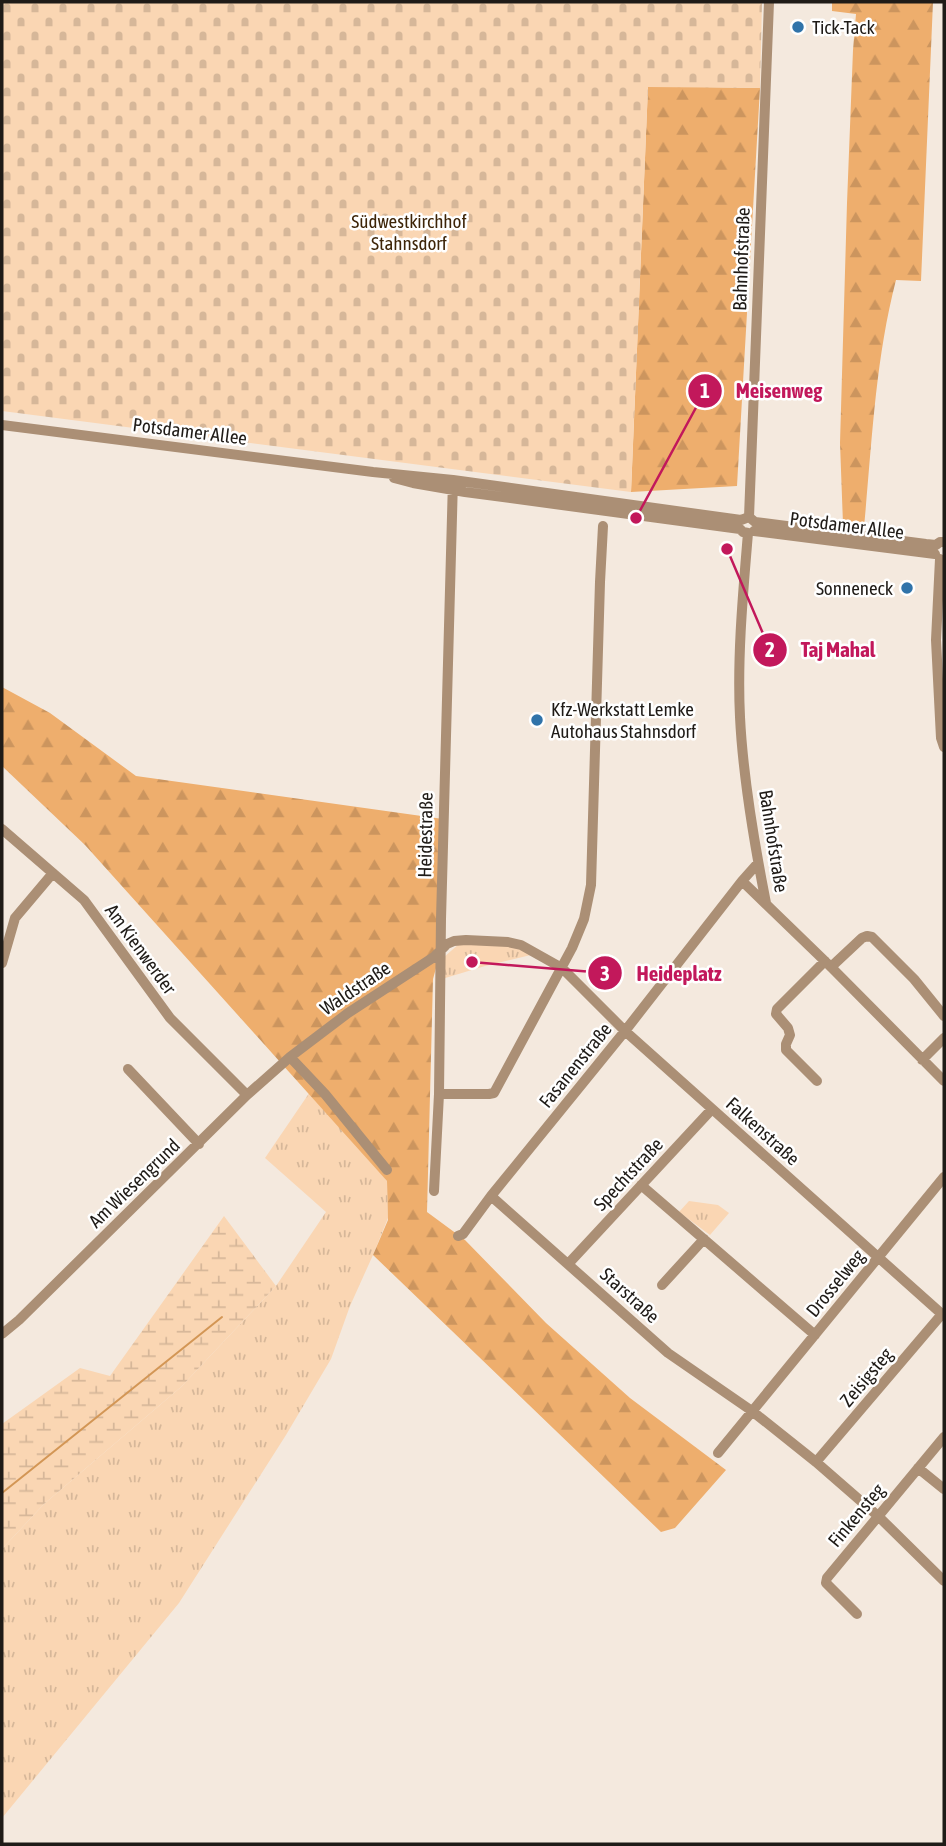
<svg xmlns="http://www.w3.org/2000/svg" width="946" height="1846" font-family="'Asap Condensed',sans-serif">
  <defs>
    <pattern id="grass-tufts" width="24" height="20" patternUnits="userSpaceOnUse" patternTransform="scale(1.75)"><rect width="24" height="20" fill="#fad6b3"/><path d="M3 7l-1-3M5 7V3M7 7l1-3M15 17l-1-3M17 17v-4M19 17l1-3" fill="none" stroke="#d6b799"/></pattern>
    <pattern id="forest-firs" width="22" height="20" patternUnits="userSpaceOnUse" patternTransform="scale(1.75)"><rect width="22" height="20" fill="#eeae6d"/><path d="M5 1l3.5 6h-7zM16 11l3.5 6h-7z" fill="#cc955e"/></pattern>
    <pattern id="wetland-marsh" width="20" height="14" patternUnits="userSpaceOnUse" patternTransform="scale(1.75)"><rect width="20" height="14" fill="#fad6b3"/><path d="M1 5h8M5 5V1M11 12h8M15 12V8" fill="none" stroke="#d6b799"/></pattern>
    <pattern id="cemetery-stones" width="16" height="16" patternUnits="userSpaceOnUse" patternTransform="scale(1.75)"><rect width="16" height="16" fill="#fad6b3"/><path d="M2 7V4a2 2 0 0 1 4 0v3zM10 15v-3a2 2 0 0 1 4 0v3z" fill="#d6b799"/></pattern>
  </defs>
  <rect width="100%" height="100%" fill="#f4e9de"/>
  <path fill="url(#grass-tufts)" d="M460 943 508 944 535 954 485 966 442 979 443 958Z
    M314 1086 387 1181 388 1218 373 1255 350 1306 331 1359 286 1435 179 1603 2 1818V1549L44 1504 181 1387 276 1286 326 1212 265 1158Z
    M689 1201 718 1205 729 1213 710 1235 679 1212Z"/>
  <path fill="url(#forest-firs)" d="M832 2H933L921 281 896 280C875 361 872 444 864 527L843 524 840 443 847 203 853 50 856 14 832 11Z
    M648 86 760 88 737 486 631 492Z
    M2 687 50 713 136 776 443 819 441 950 433 979 427 1212 465 1240 546 1323 630 1398 726 1470 675 1528 661 1532 373 1255 388 1220 387 1181 85 845 2 766Z"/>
  <path fill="url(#wetland-marsh)" d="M224 1216 276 1286 181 1387 44 1504 2 1549V1424L80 1368 110 1376Z"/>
  <path fill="url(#cemetery-stones)" d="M2 2H762L760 88 648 87 631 492 2 411Z"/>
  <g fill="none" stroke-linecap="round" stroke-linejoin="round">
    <path stroke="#d39655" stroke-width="2" d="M2 1493 222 1317"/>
    <path stroke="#ab8f75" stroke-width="10" d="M2 425 373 472 453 480 741 520 749 517 755 522 926 544 936 545 940 542H944
      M394 478 413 483 465 492 740 529 743 532 748 533
      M749 517 769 2
      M754 531 935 554
      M748 533C743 593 737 658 740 717 743 779 754 842 766 903
      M940 559 936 640 941 738 944 747
      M2 829 84 900 170 1018 247 1095
      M742 881 831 967 944 1081
      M2 963 15 918 53 873
      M831 967 862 938 867 936 872 937 914 979 944 1016
      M290 1057 325 1094 387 1170
      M922 1060 944 1038
      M128 1069 199 1144
      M817 1081 786 1050V1044L790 1035 788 1028 776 1014 777 1009 825 961
      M439 1094H489L494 1093 572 948 584 919 591 885 600 582 603 526
      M641 1185 815 1335
      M434 1191 439 1094 441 919 453 480
      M491 1196 668 1353 752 1411 816 1462 878 1516 944 1581
      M458 1236 463 1234 491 1196 625 1031 742 881 758 863
      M569 1263 712 1109
      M662 1285 704 1239
      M2 1334 19 1320 247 1095 290 1057 348 1013 434 957 447 944 454 941 466 940 508 942 521 945 562 968 625 1031 944 1316
      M718 1453 944 1177
      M816 1462 942 1314
      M918 1468 944 1489
      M857 1614 826 1583 827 1578 944 1437"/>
  </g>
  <g fill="#3073a9" stroke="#fff" stroke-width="2.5">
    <circle cx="798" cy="27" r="7"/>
    <circle cx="907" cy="588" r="7"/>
    <circle cx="537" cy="720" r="7"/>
  </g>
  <g text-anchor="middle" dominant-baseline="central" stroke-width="5" stroke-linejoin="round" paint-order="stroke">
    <g font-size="19" fill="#1f1b17" stroke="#fff" text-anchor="start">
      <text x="812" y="27">Tick-Tack</text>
      <text x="893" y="588" text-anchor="end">Sonneneck</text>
      <text x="551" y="709">Kfz-Werkstatt Lemke<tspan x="551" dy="22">Autohaus Stahnsdorf</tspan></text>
    </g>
    <g font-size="19" fill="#3d2407" stroke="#fff">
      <text x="409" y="221">Südwestkirchhof<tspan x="409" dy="22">Stahnsdorf</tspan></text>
    </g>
    <g font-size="19" fill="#1f1b17" stroke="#fff">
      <text transform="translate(741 259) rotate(-88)">Bahnhofstraße</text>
      <text transform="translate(190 431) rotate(7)">Potsdamer Allee</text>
      <text transform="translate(847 525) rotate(7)">Potsdamer Allee</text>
      <text transform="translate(425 835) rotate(-89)">Heidestraße</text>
      <text transform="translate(774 841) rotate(81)">Bahnhofstraße</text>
      <text transform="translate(141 949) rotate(54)">Am Kienwerder</text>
      <text transform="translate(355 988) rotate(-34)">Waldstraße</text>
      <text transform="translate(575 1065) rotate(-51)">Fasanenstraße</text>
      <text transform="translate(763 1131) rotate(42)">Falkenstraße</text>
      <text transform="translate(628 1174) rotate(-47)">Spechtstraße</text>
      <text transform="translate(134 1183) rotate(-44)">Am Wiesengrund</text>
      <text transform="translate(835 1283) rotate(-51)">Drosselweg</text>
      <text transform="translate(630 1295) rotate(42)">Starstraße</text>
      <text transform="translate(866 1377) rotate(-50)">Zeisigsteg</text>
      <text transform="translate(856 1515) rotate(-50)">Finkensteg</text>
    </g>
  </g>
  <path fill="none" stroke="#c2185b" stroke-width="2.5" d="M636 518L705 391M727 549L770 650M472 962L605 973"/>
  <g fill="#c2185b" stroke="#fff" stroke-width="2.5">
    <circle cx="636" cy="518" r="7"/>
    <circle cx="727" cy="549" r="7"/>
    <circle cx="472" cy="962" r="7"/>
    <circle cx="705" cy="391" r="18"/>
    <circle cx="770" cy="650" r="18"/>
    <circle cx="605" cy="973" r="18"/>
  </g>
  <g font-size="21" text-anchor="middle" font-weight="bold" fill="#fff">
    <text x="705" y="398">1</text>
    <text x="770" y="657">2</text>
    <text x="605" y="981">3</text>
  </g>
  <g font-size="21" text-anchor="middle" font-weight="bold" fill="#c2185b" stroke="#fff" stroke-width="5" stroke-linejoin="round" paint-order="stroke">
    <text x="779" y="398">Meisenweg</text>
    <text x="838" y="657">Taj Mahal</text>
    <text x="679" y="981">Heideplatz</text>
  </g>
  <rect width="946" height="1846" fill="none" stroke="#1f1b17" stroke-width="7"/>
</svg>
